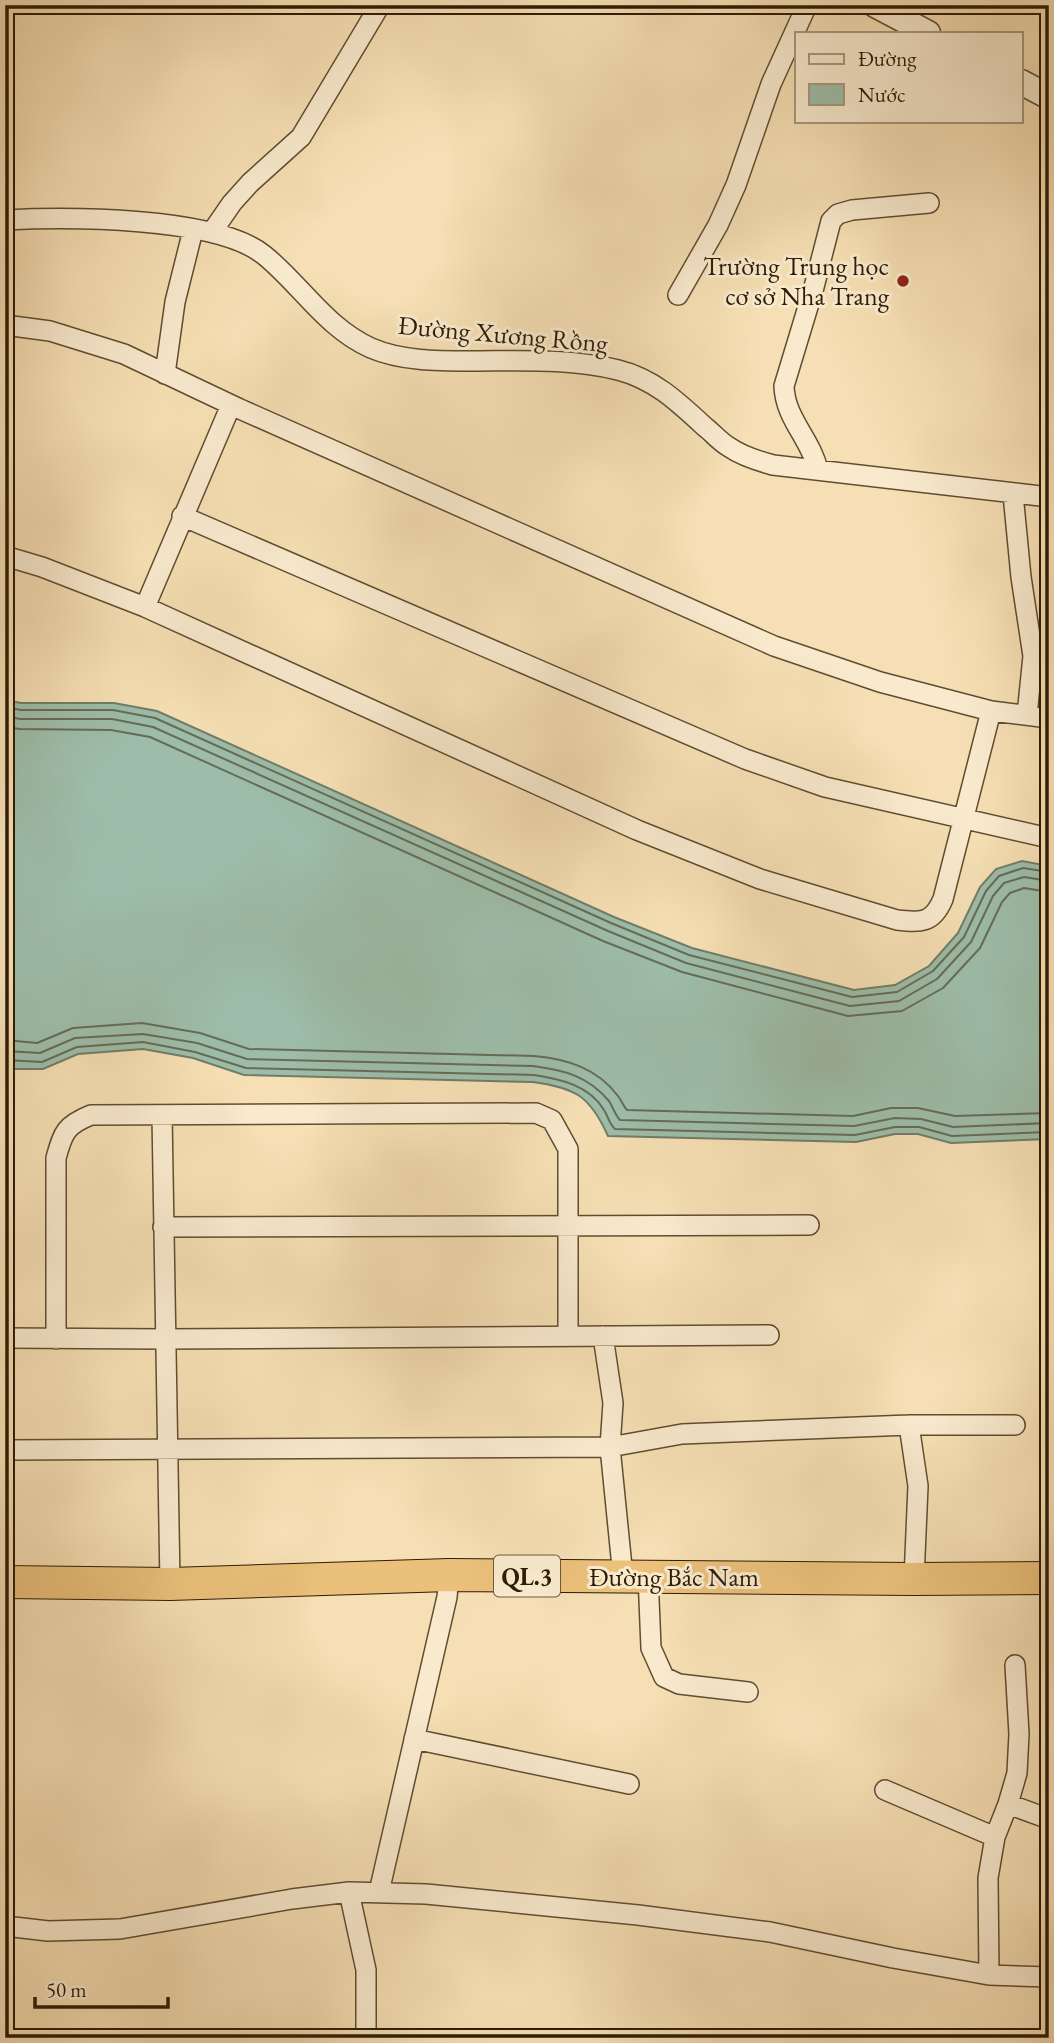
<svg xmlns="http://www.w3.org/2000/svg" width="1054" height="2043" font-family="'EB Garamond',serif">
  <rect width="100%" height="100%" fill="#f6dfb4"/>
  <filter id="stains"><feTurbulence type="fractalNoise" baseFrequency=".00286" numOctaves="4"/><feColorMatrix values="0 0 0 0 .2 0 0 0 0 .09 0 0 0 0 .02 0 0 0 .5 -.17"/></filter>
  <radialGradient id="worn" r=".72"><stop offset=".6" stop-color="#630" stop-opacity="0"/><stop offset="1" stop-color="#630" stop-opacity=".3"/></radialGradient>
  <path fill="#9dbdaa" stroke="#707d68" stroke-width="2" d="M5 700 21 703H114L157 711 614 917 692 948 854 990 895 985 929 966 958 933 980 887 996 869 1022 861 1049 866V1139L951 1143 918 1134H895L856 1142 608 1136C590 1096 576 1088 533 1082L244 1075 193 1058 143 1049 78 1054 43 1069H15L5 1066Z"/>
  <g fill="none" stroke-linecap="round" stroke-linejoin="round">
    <path stroke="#656c57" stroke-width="2" d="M5 707 21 710H113L155 718 611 923 689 955 852 997 897 992 933 971 964 937 986 891 999 876 1023 868 1049 872
      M5 716 20 719H112L153 727 608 931 686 963 850 1006 899 1001 937 979 971 942 993 896 1004 883 1024 877 1049 881
      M5 727 20 729 111 730 150 737 603 941 682 972 848 1016 902 1011 943 988 980 948 1002 902 1010 893 1024 888 1049 892
      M5 1040 37 1043 73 1028 142 1023 200 1033 249 1049 534 1056C567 1059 597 1068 618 1096 622 1101 623 1106 627 1110L853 1116 891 1108H918L955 1116 1049 1113
      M5 1051 40 1053 75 1038 143 1034 197 1043 247 1059 533 1066C564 1070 588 1076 609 1101 613 1107 615 1115 620 1120L854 1126 895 1118 921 1119 953 1127 1049 1123
      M5 1060 42 1062 77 1047 143 1042 195 1052 246 1068 534 1075C560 1079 589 1085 604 1110 608 1116 609 1124 615 1129L855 1135 895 1127H919L952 1136 1049 1132"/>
    <defs>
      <path id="minor" d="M5 220C66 217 216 216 264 255 301 285 326 328 371 348 401 361 438 361 470 361 519 361 570 358 618 370 654 379 678 402 705 427 713 433 720 442 729 447 742 456 758 461 773 465L1049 497
        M212 232 232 203 250 183 301 137 380 5
        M678 295 718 225 736 185 771 84 807 5
        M5 325 50 331 124 354 240 409 774 646 880 682 991 711 1049 718
        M165 374 175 302 193 230
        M818 470C811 439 785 419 784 386L814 287 831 221 838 214 852 210 929 203
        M1013 494 1021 577 1033 656 1027 715
        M182 516 745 759 825 787 1049 838
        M5 556 42 567 145 607 637 830 760 879 897 920C921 923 933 923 943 899L991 711
        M145 607 231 405
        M162 1115 170 1584
        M163 1227 809 1225
        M603 1336 613 1403 610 1447 623 1577
        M5 1338 164 1339 769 1335
        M56 1339V1158C63 1132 66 1125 91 1115L536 1113 552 1120 568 1149V1335
        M909 1425 918 1486 914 1579
        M5 1450 610 1447 682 1434 909 1425H1015
        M648 1575 651 1648 664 1677 679 1684 748 1692
        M414 1739 629 1784
        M885 1790 995 1837
        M1008 1804 1049 1819
        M349 1892 366 1970V2038
        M379 1892 447 1597 449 1575
        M5 1926 48 1931 120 1929 292 1899 349 1892 426 1894 638 1915 770 1932 893 1958 989 1975 1049 1977
        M989 1975 988 1878 995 1837 1008 1804 1017 1773 1019 1734 1015 1665"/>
      <path id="tertiary" d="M875 5 928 33
        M1021 82 1049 97"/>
      <path id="trunk" d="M5 1582 170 1584 449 1575 914 1579 1049 1578"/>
    </defs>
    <use href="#minor" stroke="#5f4d30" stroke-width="22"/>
    <use href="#tertiary" stroke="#5f4d30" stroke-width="27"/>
    <use href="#trunk" stroke="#2d1c04" stroke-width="34"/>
    <use href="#minor" stroke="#f9eace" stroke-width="19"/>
    <use href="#tertiary" stroke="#f9eace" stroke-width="24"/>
    <use href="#trunk" stroke="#ebc07a" stroke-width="32"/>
  </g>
  <circle fill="#8f2418" stroke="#f9eace" stroke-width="2.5" cx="903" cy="281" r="7"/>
  <g text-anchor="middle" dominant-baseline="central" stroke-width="6" stroke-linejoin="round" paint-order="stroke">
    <rect fill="#f9eace" stroke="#6a5a41" stroke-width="2" x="494" y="1555.5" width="66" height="41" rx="5"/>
    <g font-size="24" font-weight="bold" fill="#2d1c04">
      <text x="527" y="1576">QL.3</text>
    </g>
    <g font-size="26" fill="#2d1c04" stroke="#f9eace" text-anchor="end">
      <text x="889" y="266">Trường Trung học<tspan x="889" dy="30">cơ sở Nha Trang</tspan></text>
    </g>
    <g font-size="26" fill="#2d1c04" stroke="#f9eace">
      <text transform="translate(503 334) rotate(5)">Đường Xương Rồng</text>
      <text x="674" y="1577">Đường Bắc Nam</text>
    </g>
  </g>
  <rect width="1054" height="2043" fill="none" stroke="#f6dfb4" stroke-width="28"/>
  <rect x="7" y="7" width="1040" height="2029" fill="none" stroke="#2d1c04" stroke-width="3.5"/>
  <rect x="14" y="14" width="1026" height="2015" fill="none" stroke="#2d1c04" stroke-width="2"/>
  <rect x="795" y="32" width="228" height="91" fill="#f9eace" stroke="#a7987d" stroke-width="2"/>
  <rect x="809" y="54" width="35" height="10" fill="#f9eace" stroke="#a7987d" stroke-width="2"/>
  <text x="858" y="66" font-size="21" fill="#2d1c04">Đường</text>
  <rect x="809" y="84" width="35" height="21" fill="#9dbdaa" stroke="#a7987d" stroke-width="2"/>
  <text x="858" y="102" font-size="21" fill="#2d1c04">Nước</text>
  <path d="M35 1997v10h133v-10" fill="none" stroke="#2d1c04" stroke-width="3.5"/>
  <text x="46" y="1997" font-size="21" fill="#2d1c04" stroke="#f9eace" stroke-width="5" paint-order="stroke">50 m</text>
  <rect width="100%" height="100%" filter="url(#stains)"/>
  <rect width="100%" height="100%" fill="url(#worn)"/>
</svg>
